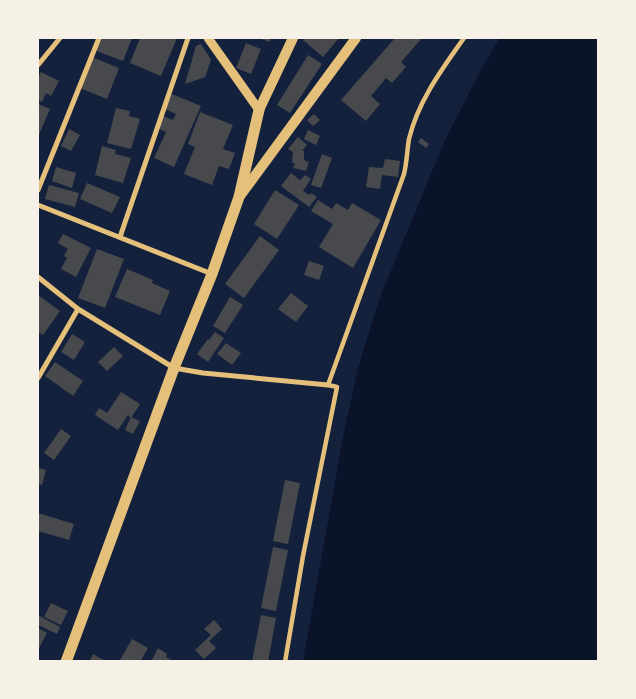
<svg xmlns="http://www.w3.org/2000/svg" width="636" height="699" font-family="'Archivo Narrow',sans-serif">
  <rect width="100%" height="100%" fill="#14213d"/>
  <path fill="#0b132b" d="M500 38H598V661H303L343 437 358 368 380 297 445 140 484 64Z"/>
  <path fill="#48494c" d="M99 38H132L123 61 94 50Z
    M140 38H177L161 76 130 63Z
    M259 38H271L269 42Z
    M306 38H339L323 57 303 40Z
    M395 38H422L401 62 406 67 392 83 386 78 371 96 380 104 366 121 341 100Z
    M246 43 261 49 251 74 236 68Z
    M201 44 211 60 205 77 185 84 196 46Z
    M308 55 322 64 290 113 277 105Z
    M92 57 119 68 107 99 80 88Z
    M41 72 59 81 51 96 46 93 42 102 38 100V78Z
    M172 94 201 106 174 167 154 158 166 132 157 128 163 116 173 120 176 114 165 109Z
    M38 104 50 109 38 137Z
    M116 108 130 111 129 116 140 119 131 149 107 143Z
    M200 112 233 125 223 149 235 153 229 169 219 166 212 185 184 174 195 147 188 144Z
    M314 114 320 120 313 126 307 120Z
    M69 129 80 135 71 151 61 146Z
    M308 130 320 136 316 145 304 139Z
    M298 137 307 145 302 151H304V160L309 162 306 171 293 168 295 163H292L293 152 288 149Z
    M421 138 429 144 426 148 418 142Z
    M102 146 116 150 115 154 131 158 123 183 95 175Z
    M322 154 332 158 321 188 311 185Z
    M385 159 400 161 398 177 382 175 380 189 366 187 369 167 383 168Z
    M56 167 76 173 72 188 52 181Z
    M291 173 300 180 305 175 311 179 303 191 309 195 311 193 317 197 309 207 281 186Z
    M87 183 120 197 112 213 80 199Z
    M49 185 79 193 75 207 45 199Z
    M275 190 299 205 277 239 254 224Z
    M318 200 332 209 336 203 348 210 352 203 381 220 353 268 319 247 333 224 311 211Z
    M63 234 91 248 76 277 61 269 67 258 64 256 68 249 58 243Z
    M260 236 279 250 244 298 225 284Z
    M97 249 124 259 105 308 78 298Z
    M309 261 324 266 319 280 304 275Z
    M127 269 153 280 152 283 170 291 160 315 115 297Z
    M291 293 308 306 296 322 278 309Z
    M38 295 60 311 43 335 38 332Z
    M230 297 243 305 225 333 213 326Z
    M215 332 224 338 208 362 197 354 208 339 209 340Z
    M72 334 85 342 74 360 61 352Z
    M226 343 241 353 232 365 217 354Z
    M114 347 123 356 107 371 98 362Z
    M55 362 83 381 73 396 45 376Z
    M121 392 140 404 131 418 128 415 118 430 95 415 99 408 107 413Z
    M131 417 140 421 133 434 125 430Z
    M61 429 71 436 54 460 44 453Z
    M38 468 46 470 42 485 38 484Z
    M285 480 300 483 288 544 273 541Z
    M38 513 74 524 69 540 38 531Z
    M273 547 288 550 276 611 261 608Z
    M51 603 68 611 61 625 44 617Z
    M38 615 60 627 57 634 38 625Z
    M261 615 276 618 268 662H252Z
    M214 620 222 629 209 641 216 648 204 659 195 650 211 635 204 629Z
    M38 628 47 633 38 650Z
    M132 639 148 648 140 662H124L120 660Z
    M158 648 167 654 166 657 175 662H151Z
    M93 654 107 662H89Z"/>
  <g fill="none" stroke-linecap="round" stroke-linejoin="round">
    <path stroke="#e5c07b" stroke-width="4.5" d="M285 662 303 556 337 387 328 385 404 174C407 162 407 150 409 139 418 101 442 69 464 38"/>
    <path stroke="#e5c07b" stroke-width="5" d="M38 65 60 38
      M38 190 99 38
      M38 205 212 274
      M120 237 188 38
      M38 277 78 309 174 368 203 373 328 385
      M38 378 78 309"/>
    <path stroke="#e5c07b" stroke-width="9" d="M208 38 259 110"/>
    <path stroke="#e5c07b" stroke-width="10" d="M259 110 293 38
      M240 196 356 38"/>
    <path stroke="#e5c07b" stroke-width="11" d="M66 662 174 368 212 274 239 197 259 110"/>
  </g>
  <rect width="636" height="699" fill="none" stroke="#f6f1e7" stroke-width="78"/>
</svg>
